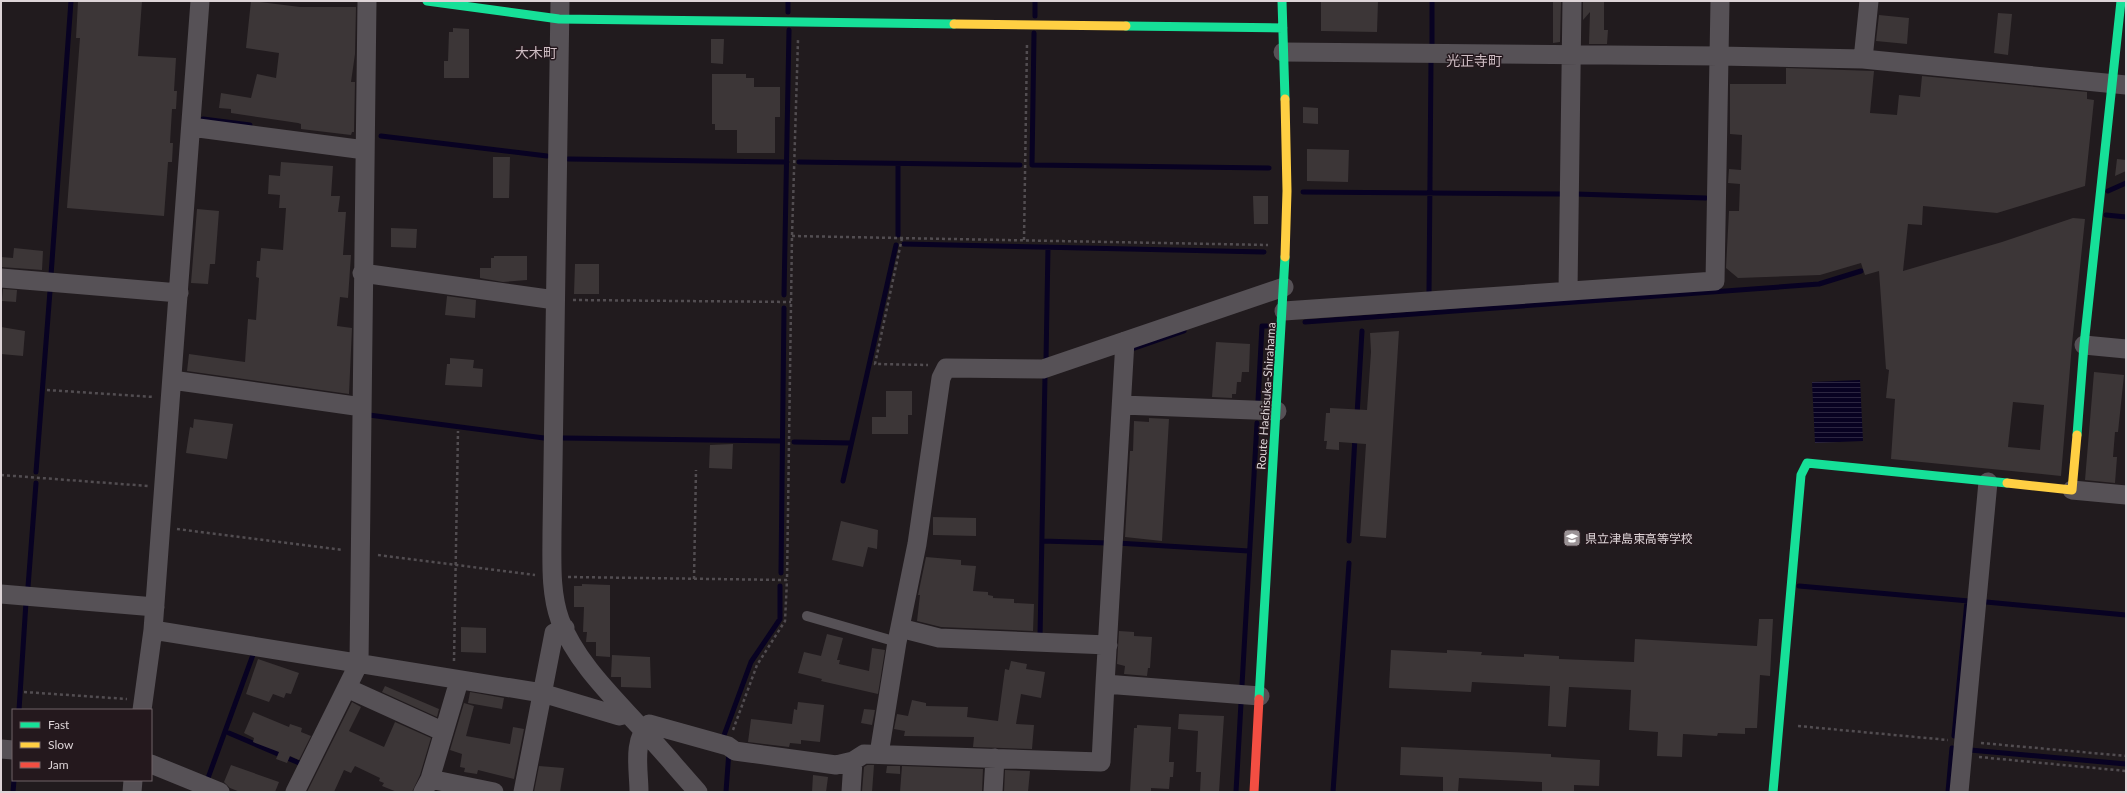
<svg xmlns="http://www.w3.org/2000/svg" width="2127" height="793" font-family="Lato,'Noto Sans JP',sans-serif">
  <defs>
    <pattern id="water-rules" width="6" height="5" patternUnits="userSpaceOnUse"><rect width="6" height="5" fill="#080222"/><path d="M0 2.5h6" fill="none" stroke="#2c2641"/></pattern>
  </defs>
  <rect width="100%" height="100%" fill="#211b1e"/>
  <path fill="url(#water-rules)" d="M1860 380 1863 441 1815 443 1812 382Z"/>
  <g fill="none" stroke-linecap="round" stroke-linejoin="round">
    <path stroke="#080222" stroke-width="5" d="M788 12V1
      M1035 16V1
      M1034 33 1032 165 1269 168
      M1432 45V1
      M203 119 250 125
      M381 136 547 156
      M568 159 787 162
      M799 162 1020 165
      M2108 191 2126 183
      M1303 192 1563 194
      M1575 194 1706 198
      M2106 215 2126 217
      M898 235V164
      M904 244 1264 252
      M51 275 71 1
      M784 295 789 30
      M1429 295 1431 60
      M1305 322 1819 284 1861 271
      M1132 349 1184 331
      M1046 361 1048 247
      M1258 401 1262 326H1267
      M369 415 544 438
      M1357 415 1362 331
      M563 438 782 441
      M794 442 851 443
      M36 472 50 291
      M843 481 896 245
      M1042 541 1109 543
      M1349 541 1355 437
      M1117 543 1249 551
      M781 573 784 308
      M1799 586 1969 601
      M28 587 36 483
      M1986 602 2126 615
      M1040 638 1045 376
      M1242 685 1257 423
      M19 710 26 602
      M229 733 304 765
      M1954 736 1967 601
      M719 737 723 738 751 662 780 619V586
      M1970 750 2126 764
      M208 778 254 652
      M13 792 14 780
      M726 792 729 751
      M1236 792 1241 703
      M1333 792 1349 563
      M1948 792 1952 748 1956 749"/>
  </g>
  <path fill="#3c3637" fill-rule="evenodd" d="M78 1H142L138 56 176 58 174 91H177L176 109H172L170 143H173L172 162H168L164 216 67 208 80 38H76Z
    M251 1 300 7H356L355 54 351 82H355L354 132H352L351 135 301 129V124L298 123 231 113V109L219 108 221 93 251 98 257 74 276 78 279 53 246 48Z
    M1321 1H1378L1377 32 1321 31Z
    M1553 1H1561L1560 42 1553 43Z
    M1583 1H1604V30H1608L1607 44H1589L1590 12 1583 20Z
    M1998 13 2012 14 2008 55 1994 53Z
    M1879 15 1909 18 1907 44 1876 41Z
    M453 28 469 29V78H444V61H448L449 32H453Z
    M711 39H724L723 64 711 63Z
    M1786 68 1874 71 1870 113 1897 115 1899 95 1920 97 1922 76 2087 92V99L2094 100 2085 186 1997 213 1923 206 1922 225 1908 224 1903 271 2002 242 2073 218 2085 219 2072 344 2061 476 1891 459 1895 399 1886 398 1889 370 1886 369 1879 271 1865 275 1861 263 1820 275 1738 278 1726 268 1729 211H1739L1740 184 1728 183 1729 169 1741 170 1742 135 1730 134V84H1786ZM2013 402 2044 405 2040 450 2008 447Z
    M712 74H746V78H754V87H780V117H775V153H737V130H715V124H712Z
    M1303 107 1318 108V124L1303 123Z
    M1307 149 1349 150 1348 182 1307 181Z
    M493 157H510L509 198H493Z
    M2117 159 2126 160V171L2115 176Z
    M281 162 333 166 331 196H340L338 212H346L343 255H351L348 298 340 297 337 326 352 328 349 394 187 371 189 354 245 362 248 319 256 320 259 278 256 277 257 261H260L261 248 283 250 286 208H279L280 195 268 194 269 175 280 176Z
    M1253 196H1268V224H1254Z
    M197 209 219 211 215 264H210L208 284 191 283Z
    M391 228 417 229 416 248 391 247Z
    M14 248 43 251 42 270 1 267V257L13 258Z
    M494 256H527V280L503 282 480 278V268H491V258H494Z
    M575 264H599V294H574Z
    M3 289 17 290 16 302 2 301Z
    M447 296 476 300 475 318 445 315Z
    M1 327 25 331 23 356 1 354Z
    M1399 331 1386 538 1360 536 1366 444 1339 442V450L1326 449 1327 441H1324L1326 413H1330V408L1367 410 1371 352 1370 333Z
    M1216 342 1250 344 1249 372H1242L1241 382H1237L1236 394H1232V398L1212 397Z
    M450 358 474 360 473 368 483 369 482 387 445 385 447 364H450Z
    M2094 372 2124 375 2118 432H2115L2113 457H2117L2115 483 2085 480Z
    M886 391H912V415H908V434H872V417H886Z
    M1149 418 1169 419 1162 541 1125 537 1130 451H1133L1134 421 1149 422Z
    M194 419 233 424 227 459 186 453 190 427 193 428Z
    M733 444 732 469 709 468 710 445Z
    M933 517 976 518V536L933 535Z
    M841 521 878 530 877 549 868 547 863 567 832 560Z
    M926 557 961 560V565L976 566 973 591 988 592V595L993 596V598L1014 599V603L1034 604 1033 631 941 627 917 621 920 595H918Z
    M582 584 610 585V657L596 656V642H586L587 632H583L584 607H574V586H582Z
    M1759 619H1773L1770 676 1760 675 1757 728H1745V734L1718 733 1717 736 1683 734 1682 757 1657 756 1658 732 1629 730 1631 690 1569 687 1566 727 1548 726 1550 686 1472 682 1471 692 1389 688 1391 650 1447 653V650L1482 652 1481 655 1524 657V654L1559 656V659L1634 662 1635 639 1757 646Z
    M461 627 486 628V653L461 652Z
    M1119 631 1134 632V636L1152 637 1150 668H1148L1147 676 1124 674 1125 666 1117 664Z
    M827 634 843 638 837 660H840L839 664 869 671 872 648 885 650 878 694 821 681 822 679 798 673 804 652 821 656Z
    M612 655 650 657 651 688 621 687V677H611Z
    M258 659 299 673 291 694 286 693 284 698 273 694 269 702 246 694Z
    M1011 661 1027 664 1026 669 1045 672 1041 698 1021 694 1016 724 1034 725 1032 749 973 747 974 737 904 736 905 731 894 729 897 714 908 716 912 700 926 703V706L968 707 967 717 998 721 1005 669 1009 670Z
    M385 686 439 709 437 717 382 692Z
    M470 692 504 698 502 709 468 703Z
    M352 702 361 707 349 731 384 747 395 722 431 738 420 775 412 792H397L382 786 384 783 379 781 380 778 355 766 351 773 344 770 334 792H307Z
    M798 702 824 705 820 742 801 740V744L790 743 789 747 748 742 751 719 792 724 794 709 797 710Z
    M464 703 474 706 466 736 510 744 513 727 524 729 514 779 478 770 477 774 464 772 465 768 460 767 462 754 450 750Z
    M864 709 875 710 872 725 861 723Z
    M253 712 289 727 290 724 302 728 301 732 311 736 299 760 290 756 287 763 276 759 279 752 253 742 254 738 244 733Z
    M1179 714 1224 716 1219 792H1200L1201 772H1196L1198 731 1178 729Z
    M1137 725 1171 727 1169 762H1174L1173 777H1170L1169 789 1151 788V792H1130L1134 728H1137Z
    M1401 747 1551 754V757L1600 760 1599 786 1574 785V792H1542V782L1459 778 1458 792H1443V777L1400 775Z
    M231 765 279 782 275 792H240L230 788 224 782Z
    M867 765H874L872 792 862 791 864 767Z
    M539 766 564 768 560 792H534Z
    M887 766H900V774L886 773Z
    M902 766 983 769 982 792H900Z
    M1005 770 1030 771 1028 792H1004Z
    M813 775 828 777 826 792H812Z"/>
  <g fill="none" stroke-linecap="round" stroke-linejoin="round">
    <path stroke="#524d51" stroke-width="2.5" stroke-dasharray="3 3" stroke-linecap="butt" d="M792 236 1268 245
      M902 238 875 364 928 365
      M1024 240 1027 43
      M573 300 791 302
      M47 390 154 397
      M1 475 148 486
      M177 529 343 550
      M378 555 535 575
      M568 577 787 580 792 236 798 40
      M694 579 696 470
      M454 661 458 431
      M24 692 127 699
      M1798 726 1948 740
      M733 730 757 665 785 621 787 580
      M1981 743 2126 756
      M1979 757 2126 771"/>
    <path stroke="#565156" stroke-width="10" d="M807 616 897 642"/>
    <path stroke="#565156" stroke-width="19" d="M560 1 552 532C552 561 550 592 560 620 576 662 612 696 642 729 661 749 679 771 698 792
      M1283 52 1719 56 1863 59 2126 85
      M1863 59 1869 1
      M191 127 365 150
      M362 273 555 300
      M1 278 179 293
      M1568 291 1572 1
      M1284 311 1715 281 1720 1
      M2084 345 2126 349
      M172 380 362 407
      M1122 405 1277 411
      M2072 490 2126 495
      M1 594 155 607
      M900 628 939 638 1108 645
      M153 630 542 693 619 716 628 714
      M1105 684 1125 341
      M347 688 444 732
      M142 710 153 630 200 1
      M1 749 13 750
      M879 754 897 642 917 544 941 378 946 368 1043 369 1284 287
      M151 764 220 792
      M430 779 494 792
      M132 792 133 780
      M295 792 359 663 367 1
      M423 792 430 779 459 681
      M523 792 554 633 565 628
      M639 792C639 770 632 741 649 724L728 746 735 751 836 765 853 761 864 754 1101 762 1105 684 1260 696
      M851 792 853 761
      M993 792 995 758
      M1959 792 1988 482"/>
    <path stroke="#16e098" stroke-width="9" d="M427 1 559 19 954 24
      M1282 1 1285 99
      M1126 26 1283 28
      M2077 435 2084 345 2121 1
      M1259 699 1285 257
      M1773 792 1801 475 1807 463 2007 483"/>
    <path stroke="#ffcf43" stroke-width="9" d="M954 24 1126 26
      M1285 99 1287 191 1285 257
      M2007 483 2072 490 2077 435"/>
    <path stroke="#f24e42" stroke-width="9" d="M1254 792 1259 699"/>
  </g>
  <defs>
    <symbol id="school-square" viewBox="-11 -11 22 22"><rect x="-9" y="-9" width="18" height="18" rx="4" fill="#9b9396" stroke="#24181d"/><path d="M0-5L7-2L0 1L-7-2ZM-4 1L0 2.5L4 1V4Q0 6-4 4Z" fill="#fff"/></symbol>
  </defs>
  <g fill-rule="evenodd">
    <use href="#school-square" x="1562" y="528" width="20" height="20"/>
  </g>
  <g text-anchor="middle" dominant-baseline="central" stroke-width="3" stroke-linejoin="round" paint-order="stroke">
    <g font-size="12" fill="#ddd4d7" stroke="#24181d">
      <text transform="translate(1266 396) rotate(-86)">Route Hachisuka-Shirahama</text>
    </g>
    <g font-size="12" fill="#ddd4d7" stroke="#24181d" text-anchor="start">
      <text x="1585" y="538">県立津島東高等学校</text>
    </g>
    <g font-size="14" fill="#cebdc3" stroke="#24181d">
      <text x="536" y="52">大木町</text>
      <text x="1474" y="60">光正寺町</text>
    </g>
  </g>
  <rect width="2127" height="793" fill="none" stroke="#ddd4d7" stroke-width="4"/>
  <rect x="12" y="709" width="140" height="72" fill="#24181d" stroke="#6e6367"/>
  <rect x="20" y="722" width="20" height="6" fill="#16e098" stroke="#6e6367"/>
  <text x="48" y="729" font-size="12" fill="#ddd4d7">Fast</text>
  <rect x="20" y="742" width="20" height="6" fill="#ffcf43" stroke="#6e6367"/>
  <text x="48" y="749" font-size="12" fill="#ddd4d7">Slow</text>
  <rect x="20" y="762" width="20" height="6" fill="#f24e42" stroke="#6e6367"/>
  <text x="48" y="769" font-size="12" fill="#ddd4d7">Jam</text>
</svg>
